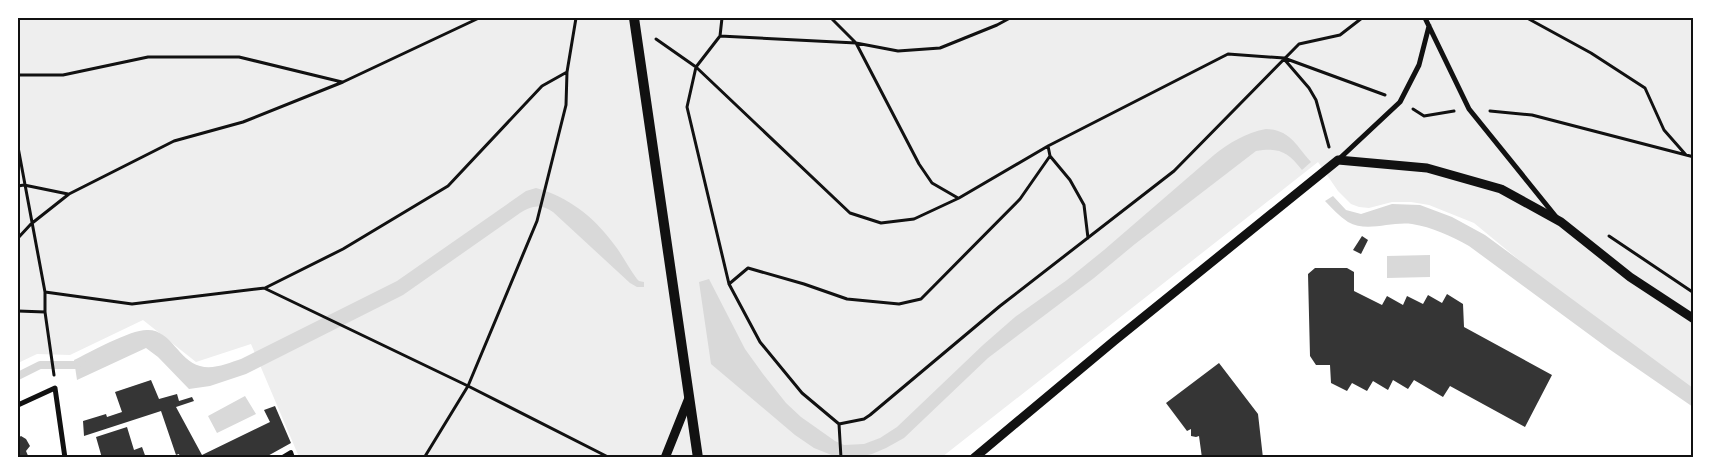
<svg xmlns="http://www.w3.org/2000/svg" width="1711" height="475" font-family="Figtree,sans-serif">
  <rect width="100%" height="100%" fill="#fff"/>
  <path fill="#eee" d="M18 18H1693V403L1474 223 1429 205 1411 202H1392L1369 208 1359 207 1351 204 1338 191 1318 162 942 457H299L251 344 196 362 143 320 70 355 37 354 18 363Z"/>
  <path fill="#d9d9d9" d="M1266 129C1291 130 1296 146 1311 162L1302 170C1288 152 1279 147 1256 151L1135 244 1094 278 988 358 904 438 886 448 872 454 863 456 848 458 834 456 814 448 795 435 711 364 699 282 709 279 745 349 763 374 786 403 801 417 835 441 844 445 864 444 880 438 897 427 983 345 1015 317 1067 280 1104 250 1214 155C1229 143 1247 132 1266 129Z
    M536 188C568 197 593 216 613 243 622 254 628 267 637 279L639 281 644 282V287H637L630 283 553 212C541 204 532 205 520 213L403 295 246 374 210 386 189 389 158 357 146 348 77 380 74 360C91 352 131 329 148 330 171 330 179 361 200 366 213 370 229 363 241 359L397 281 526 191Z
    M1333 196 1346 210 1361 214 1392 204 1420 205 1452 217 1485 235 1693 388V407L1609 349 1469 246C1451 236 1432 227 1412 224 1391 221 1367 233 1348 222 1339 216 1332 208 1325 201Z
    M1430 255V277L1387 278V256Z
    M245 396 256 414 217 433 208 416Z"/>
  <g fill="none" stroke-linecap="round" stroke-linejoin="round">
    <path stroke="#d9d9d9" stroke-width="8" d="M18 376 40 365H75L82 362"/>
  </g>
  <path fill="#353535" d="M1362 236 1368 240 1361 254 1353 250Z
    M1315 268H1347L1354 272V291L1382 305 1387 296 1403 305 1407 296 1423 304 1428 295 1442 303 1447 294 1463 304 1464 327 1552 375 1525 427 1450 386 1443 397 1414 380 1408 389 1393 380 1388 390 1373 381 1367 391 1352 383 1347 391 1331 383 1330 365H1316L1310 356 1308 274Z
    M1219 363 1258 414 1263 458H1202L1199 436 1196 437 1191 436V429L1187 431 1166 403Z
    M151 380 159 399 177 394 179 401 192 397 194 401 176 407 202 455 270 422 264 410 275 406 291 443 264 458H180L179 454 176 455 161 411 84 436 83 421 106 414 107 417 122 412 115 392Z
    M127 427 134 450 142 447 146 458H102L96 437Z
    M21 436 26 439 30 446 26 451 29 458H18V438Z"/>
  <g fill="none" stroke-linecap="round" stroke-linejoin="round">
    <path stroke="#111" stroke-width="3" d="M722 18 720 36 696 67 687 107 729 284 760 342 802 393 839 424 841 458
      M831 18 856 43 898 51 940 48 997 25 1010 18
      M1527 18 1591 53 1645 88 1664 130 1686 155
      M720 36 856 43 919 164 932 183 958 198
      M656 39 696 67 850 213 881 223 914 219 959 198 1048 146 1228 54 1284 58 1385 95
      M1284 59 1309 88 1316 100 1329 147
      M18 75H63L148 57H239L342 82
      M1413 109 1424 116 1454 111
      M1490 111 1532 115 1694 157
      M18 147 45 292V312L54 375
      M1050 156 1070 180 1084 205 1088 238
      M18 186 24 185 68 194
      M1609 236 1694 293
      M18 238 31 224 69 194 174 141 243 122 343 82 479 18
      M729 284 748 268 804 284 847 299 899 304 921 299 1020 199 1050 156 1048 146
      M266 289 468 386 610 458
      M45 292 132 304 265 288 343 249 448 186 542 86 567 72
      M18 311 45 312
      M839 424 864 419 870 415 1000 306 1174 171 1299 44 1340 35 1362 18
      M424 458 468 386 537 221 566 105 567 72 576 18"/>
    <path stroke="#111" stroke-width="4" d="M281 458 291 452 293 458"/>
    <path stroke="#111" stroke-width="5" d="M1425 18 1469 109 1557 218
      M1338 160 1400 102 1419 65 1429 26
      M18 405 55 388 65 458"/>
    <path stroke="#111" stroke-width="9" d="M665 458 689 398
      M974 458 1114 341 1338 160 1427 168 1501 189 1561 222 1630 277 1694 319"/>
    <path stroke="#111" stroke-width="10" d="M634 18 698 458"/>
  </g>
  <rect width="1711" height="475" fill="none" stroke="#ffffff" stroke-width="38"/>
  <rect x="19" y="19" width="1673" height="437" fill="none" stroke="#111" stroke-width="2"/>
</svg>
